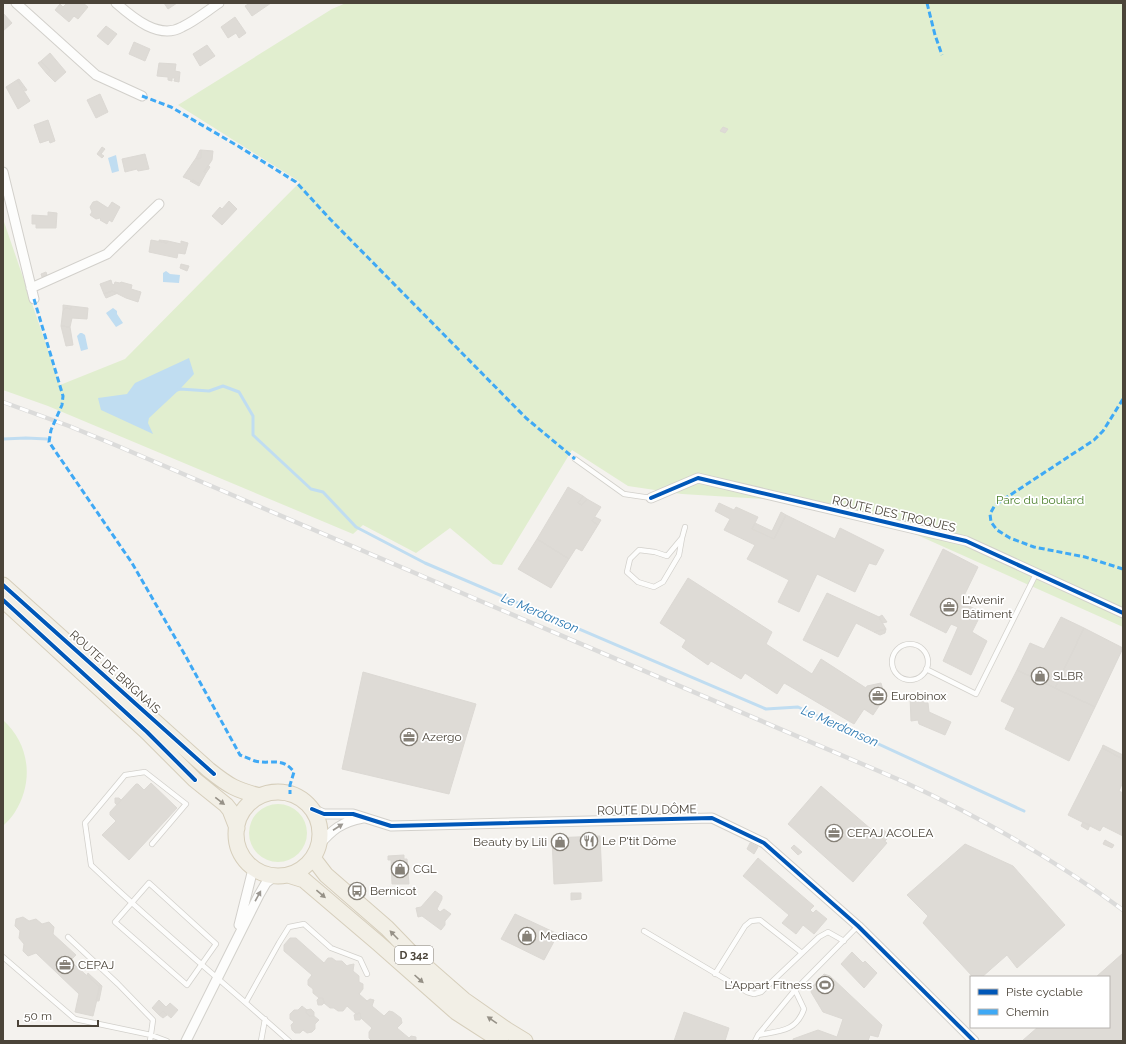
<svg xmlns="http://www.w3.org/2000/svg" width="1126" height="1044" font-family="Raleway,sans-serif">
  <rect width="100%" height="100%" fill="#f4f2ee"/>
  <path fill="#e1eecf" d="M346 3H1123V627L888 522 828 503 682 494 628 486 572 450 502 565 493 564 450 528 416 553 363 525 353 534 48 406 3 390V219L60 385 125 359 300 182 178 105 332 9Z
    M3 720C30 744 34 782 15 812 12 817 7 822 3 826Z
    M249 833a29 29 0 1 1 58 0a29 29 0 1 1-58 0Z"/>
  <path fill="#c0ddf1" d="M116 155 119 171 112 173 108 158Z
    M166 271 170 274 180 275 179 283 163 282V273Z
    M113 308 117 311V314L123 323 116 327 106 313Z
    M80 333H82L85 335 88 349 81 351 77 336Z
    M189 358 194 374 180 389 149 418 148 423 153 434 101 410 98 398 127 394 135 383Z"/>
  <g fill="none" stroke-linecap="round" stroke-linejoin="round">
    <path stroke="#c0ddf1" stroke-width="3" d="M177 390 180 389 209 391 223 386 239 392 253 416V435L311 489 323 492 356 527 425 563 766 709 798 707 1024 811
      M3 439 26 438 47 439"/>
  </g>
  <path fill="#dedbd6" stroke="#dcd9d4" d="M67 3H83L88 7 78 19 74 16 69 22 55 10 60 4 63 7Z
    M164 3H177L168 9Z
    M250 3H271L252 16 245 6Z
    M3 13 12 23 3 31Z
    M235 17 246 33 239 38 236 33 228 38 221 27Z
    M106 26 117 34 108 45 97 36Z
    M134 42 150 49 145 61 129 54Z
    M207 45 215 56 200 66 193 54Z
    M50 53 66 72 55 82 47 74 50 71 41 61Z
    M41 61 50 71 47 74 38 63Z
    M159 63 176 64 175 71 180 72 179 82 174 81 175 78H172V81L168 80V77L157 76Z
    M19 79 27 90 25 91 17 80Z
    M17 80 30 101 18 109 6 87Z
    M100 94 108 112 96 118 87 100Z
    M48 120 55 141 50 143 49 140 40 143 34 125Z
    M723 127 728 129 725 133 720 131Z
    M102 147 105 149 101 154 104 156 102 158 97 154Z
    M200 150H201V158L198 159 196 158Z
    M201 150 213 151 212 160 204 172 206 173 200 184 183 177 196 158H201Z
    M145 154 149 169 138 171 137 169 125 172 122 159Z
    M208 165 210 167 206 173 204 172Z
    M193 180 200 184 199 186 190 181Z
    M97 201 108 208 112 202 120 207 112 222 109 220 107 224 100 220 101 219 100 218 96 219 90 215 92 212 90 207 93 202Z
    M229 201 237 209 222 225 212 216 220 207 222 209Z
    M48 212 57 213 56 228H36V224H32V215L48 216Z
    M151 240 167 243 168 241 181 244V241L188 243 185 254 178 253 177 258 149 252Z
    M159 240 168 241 167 243 159 241Z
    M181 264 189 266 187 271 180 268Z
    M46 272 47 275 42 277 41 274Z
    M111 280 112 284 114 285 115 282 120 283 121 282 132 285 131 289 141 292 138 302 126 298 112 291 104 294 100 284Z
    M112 291 118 293 106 298 104 294Z
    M63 305 71 306V309L66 308 63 310Z
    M71 306 88 308 87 319 72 318 70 327 61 326 63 310 66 308 71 309Z
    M61 326 70 327 73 345 66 346Z
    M568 487 583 496 578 503 582 505 587 499 601 507 592 521 598 525 582 551 576 548 569 559 537 539Z
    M583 496 587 499 582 505 578 503Z
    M719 503 734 510 736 507 758 517 752 529 774 539 786 515 835 539 840 528 884 550 876 565 869 563 855 592 817 574 799 612 778 602 789 580 747 559 755 545 724 530 730 519 715 511Z
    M781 512 786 515 774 539 752 529 755 523 772 531Z
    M595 517 601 520 598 525 592 521Z
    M537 539 569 559 551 588 518 569Z
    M943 549 978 567 961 602 979 611 981 614 972 632 987 641 971 675 943 661 958 627 951 624 946 633 910 615Z
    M688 578 772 632 766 644 812 674 821 659 866 688 867 686 881 683 883 690 880 694 885 697 873 715 864 709 854 724 786 684 784 683 777 694 745 673 741 679 711 661 708 665 682 647 686 640 660 623Z
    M827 593 879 617 886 629 874 632 856 623 838 657 803 640Z
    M882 615 887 622 882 623 879 617Z
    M1061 617 1084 628 1055 688 1017 670 1030 643 1044 649Z
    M1084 628 1123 648 1095 707 1055 688Z
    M886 629 885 633 880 635 874 632Z
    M1017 670 1095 707 1069 761 1005 729 1015 708 1001 701Z
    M363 672 476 704 449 794 342 769Z
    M923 696 924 703H928L929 712 951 722 945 735 919 724 918 720 911 721 910 697Z
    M1103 745 1123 755V759L1102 748Z
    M1102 748 1123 759V782L1119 791 1123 793V836L1103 826 1100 831 1068 815Z
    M151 783 177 808 129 860 102 835 116 821 110 815V812L136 784H138L144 790Z
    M821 786 887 843 853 882 788 824Z
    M115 798H119L121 800 117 805 115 803Z
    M1083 822 1090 825 1088 830 1081 826Z
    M884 830 890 836 885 841 879 836Z
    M600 836 602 881 554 884 552 838Z
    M1105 840 1114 845 1112 848 1103 844Z
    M750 843 758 847 754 854 747 849Z
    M965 844 1013 866 1065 925 1017 968 1007 955 982 977H973L923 923 928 916 907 895Z
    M794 845 802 852 798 855 791 848Z
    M404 855V859H407L409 884H392L391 860H388V856Z
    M758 858 814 906 810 910 813 913 816 910 827 919 814 934 803 925 796 934 782 923 789 915 743 876Z
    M435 891 442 896V899L437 909 440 912 444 909 451 914 445 921V925L441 930 422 916 418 917 416 908 421 907Z
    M571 893H581V899L571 900Z
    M515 914 558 934 544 960 501 939Z
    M23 917 29 921 36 919 42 924 49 922 54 927 53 934 76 955 70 961 100 987 93 1016 75 1012 79 994 36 953 28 956 23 951 24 944 19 938 20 931 15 926 16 919Z
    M290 938H296L324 963 328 958H332L336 961H342L347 966 349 965 354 964 353 971 359 976V982L363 984V989L359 994 367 1001 370 999 374 1000 372 1006 384 1016 389 1011 393 1012 401 1018 402 1023 397 1028 409 1038 411 1036 416 1037V1041H372L369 1038V1032L372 1028 361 1018 360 1013 356 1014 347 1006 343 1011H338L334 1008H330L324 1003 323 998H319L313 993V989L308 985V980L312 975 284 951V945Z
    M852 952 863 963 865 961 877 973 864 988 841 964Z
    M1122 954 1123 1041H1022L1038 1027H1109V977H1096Z
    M88 973 100 984V987L87 975Z
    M824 974 830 976 882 1025 878 1037 870 1035 868 1041H793V1039L818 1030 837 1037 843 1019 823 1012 811 992 812 987Z
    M100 984 102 986 99 1001H96Z
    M319 998H323L324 1003 322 1005H318L317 1000Z
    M159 1000 166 1007 170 1003 178 1010 171 1018 163 1011 159 1015 152 1008Z
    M302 1006 307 1010 306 1013 310 1016H314L319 1020 315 1024V1029L312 1032 307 1033 303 1030 300 1033H295L292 1030 291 1025 294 1022 290 1019V1014L294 1010H298Z
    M311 1009 314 1012V1016H310L306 1013V1010Z
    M163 1011 167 1015 163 1018 159 1015Z
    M684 1012 729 1028 725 1041H674Z
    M360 1013 361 1018 360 1020H355L354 1015 356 1014Z"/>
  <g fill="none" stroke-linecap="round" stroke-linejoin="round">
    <defs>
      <path id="lane" d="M575 459 624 494 651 498
        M682 538 679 555 663 582 654 587 638 582 627 572 630 559 639 550 655 552 667 556 682 538 685 527
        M892 662a18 18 0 1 1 36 0a18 18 0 1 1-36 0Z
        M926 669 976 694 1036 574
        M152 844 186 804 145 772 125 775 85 823 91 865C155 926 223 982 289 1041
        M149 883 216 944 187 985 115 922Z
        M644 931 747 992 754 994 761 992 819 937 828 932 844 941
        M68 937 118 984 153 1020 150 1041
        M3 957 75 1019 151 1035 167 1041
        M715 974 745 926 751 921 760 920 802 953
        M246 1002 279 943 289 927 304 924 331 948 360 959 367 974
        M758 1035C779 1031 796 1032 804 1009L795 990
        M261 1041 265 1019
        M755 1041 758 1035 795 990 858 926"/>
      <path id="street" d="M16 3 96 75 142 96
        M116 3C133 18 159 40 182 27 195 21 207 11 219 3
        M3 172 34 299
        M31 288 107 254 159 204
        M651 498 698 478 966 541 1123 613
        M312 809 324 814H353L391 826 712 818 764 843 858 926 974 1041
        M318 846C332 830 341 822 363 818
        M239 925 253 869
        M186 1041 259 895 266 883 275 876"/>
      <path id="primary" d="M3 585 209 770C229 786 236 790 260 796
        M3 600 147 732 195 780 226 805 230 810 237 828
        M236 834a42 42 0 1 1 84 0a42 42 0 1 1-84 0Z
        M313 858 326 875 387 928 416 958 464 1000 507 1030 525 1041
        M288 875 304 880 378 943 456 1012 501 1041"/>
    </defs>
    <use href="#lane" stroke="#d2d0cb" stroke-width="6"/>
    <use href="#street" stroke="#d2d0cb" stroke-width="11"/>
    <use href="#primary" stroke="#d6cebb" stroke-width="17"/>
    <use href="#lane" stroke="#fdfdfc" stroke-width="4.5"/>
    <use href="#street" stroke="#fdfdfc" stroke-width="9"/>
    <use href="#primary" stroke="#f2efe6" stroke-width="15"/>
    <defs>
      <path id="rail" d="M3 402 69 426 120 447 902 781C980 817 1054 859 1123 910"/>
    </defs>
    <use href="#rail" stroke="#dbdbda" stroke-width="4.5"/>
    <use href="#rail" stroke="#fff" stroke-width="3" stroke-dasharray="9" stroke-linecap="butt"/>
    <path stroke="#3fa9f5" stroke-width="3" stroke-dasharray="6 3" stroke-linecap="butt" d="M927 3 935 35 942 55
      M142 96 171 107 238 146 296 182 330 219 526 418 575 459
      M34 299 63 396 62 405 51 430 49 442 132 563 185 655 240 755C245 757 250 759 255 761 271 765 282 756 294 772L290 785V794
      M1123 399 1103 431 1094 440 995 505 990 514 991 522 997 530 1010 538 1034 547 1085 557 1123 569"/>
    <defs>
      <path id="cycleway" d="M651 498 698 478 966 541 1123 613
        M3 585 214 774
        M3 600 147 732 195 780
        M312 809 324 814H353L391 826 712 818 764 843 858 926 974 1041"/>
    </defs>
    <use href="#cycleway" stroke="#fff" stroke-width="6"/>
    <use href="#cycleway" stroke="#0057b8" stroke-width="4"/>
  </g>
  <defs><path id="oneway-solid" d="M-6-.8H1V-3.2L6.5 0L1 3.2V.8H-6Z"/></defs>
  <g fill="#969187">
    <use href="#oneway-solid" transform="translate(220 801) rotate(38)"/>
    <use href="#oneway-solid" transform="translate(321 894) rotate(40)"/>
    <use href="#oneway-solid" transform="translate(394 935) rotate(-134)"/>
    <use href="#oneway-solid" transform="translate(419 979) rotate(42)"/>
    <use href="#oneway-solid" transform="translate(492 1020) rotate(-145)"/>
  </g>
  <g fill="#9b9791">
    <use href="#oneway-solid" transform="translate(338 827) rotate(-33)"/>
    <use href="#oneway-solid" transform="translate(258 896) rotate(-61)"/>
  </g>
  <defs>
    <symbol id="office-ring" viewBox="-11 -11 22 22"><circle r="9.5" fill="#fff" stroke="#868178" stroke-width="1.5"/><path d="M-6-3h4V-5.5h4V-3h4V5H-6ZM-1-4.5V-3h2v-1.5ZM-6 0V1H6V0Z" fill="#868178"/></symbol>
    <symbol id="shop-ring" viewBox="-11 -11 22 22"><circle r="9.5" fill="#fff" stroke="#868178" stroke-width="1.5"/><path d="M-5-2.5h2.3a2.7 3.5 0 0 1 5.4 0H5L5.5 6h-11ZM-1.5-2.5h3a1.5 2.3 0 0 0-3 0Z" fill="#868178"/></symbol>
    <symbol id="restaurant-ring" viewBox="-11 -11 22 22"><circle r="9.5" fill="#fff" stroke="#868178" stroke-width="1.5"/><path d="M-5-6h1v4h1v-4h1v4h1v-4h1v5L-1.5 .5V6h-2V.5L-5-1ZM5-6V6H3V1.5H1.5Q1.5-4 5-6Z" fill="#868178"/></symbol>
    <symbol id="bus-ring" viewBox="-11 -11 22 22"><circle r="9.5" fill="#fff" stroke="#868178" stroke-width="1.5"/><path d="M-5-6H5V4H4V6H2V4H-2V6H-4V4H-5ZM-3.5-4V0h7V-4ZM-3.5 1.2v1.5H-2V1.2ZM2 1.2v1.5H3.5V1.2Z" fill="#868178"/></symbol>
    <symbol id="stadium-ring" viewBox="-11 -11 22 22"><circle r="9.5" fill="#fff" stroke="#868178" stroke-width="1.5"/><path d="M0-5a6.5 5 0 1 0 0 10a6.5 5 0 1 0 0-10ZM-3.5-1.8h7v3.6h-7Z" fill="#868178"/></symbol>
  </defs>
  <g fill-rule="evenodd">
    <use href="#office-ring" x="939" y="597" width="20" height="20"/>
    <use href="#shop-ring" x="1030" y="666" width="20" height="20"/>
    <use href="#office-ring" x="868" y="686" width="20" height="20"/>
    <use href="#office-ring" x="399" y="727" width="20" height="20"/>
    <use href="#office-ring" x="824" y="823" width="20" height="20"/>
    <use href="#restaurant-ring" x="579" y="831" width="20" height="20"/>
    <use href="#shop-ring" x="550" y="832" width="20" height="20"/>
    <use href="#shop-ring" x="390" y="859" width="20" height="20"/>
    <use href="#bus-ring" x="347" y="881" width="20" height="20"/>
    <use href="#shop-ring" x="517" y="926" width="20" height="20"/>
    <use href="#office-ring" x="55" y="955" width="20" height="20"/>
    <use href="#stadium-ring" x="815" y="975" width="20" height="20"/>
  </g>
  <g text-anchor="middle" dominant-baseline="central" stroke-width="3.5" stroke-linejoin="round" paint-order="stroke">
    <rect fill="#fff" stroke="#817c74" stroke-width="1" x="395" y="946" width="38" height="18" rx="3"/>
    <g font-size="11" font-weight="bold" fill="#4b4439">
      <text x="414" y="955">D 342</text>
    </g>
    <g font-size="12" fill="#4a7f2a" stroke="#fff">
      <text x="1040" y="500">Parc du boulard</text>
    </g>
    <g font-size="12" fill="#4b4439" stroke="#fff">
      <text transform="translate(894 514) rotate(13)">ROUTE DES TROQUES</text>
      <text transform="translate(115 672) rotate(42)">ROUTE DE BRIGNAIS</text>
      <text transform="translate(647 810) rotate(-1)">ROUTE DU DÔME</text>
    </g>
    <g font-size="12" fill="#4b4439" stroke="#fff" text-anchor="start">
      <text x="962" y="600">L'Avenir<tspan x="962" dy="14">Bâtiment</tspan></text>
      <text x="1053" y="676">SLBR</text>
      <text x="891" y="696">Eurobinox</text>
      <text x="422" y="737">Azergo</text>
      <text x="847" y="833">CEPAJ ACOLEA</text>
      <text x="602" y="841">Le P'tit Dôme</text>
      <text x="547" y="842" text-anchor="end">Beauty by Lili</text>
      <text x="413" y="869">CGL</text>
      <text x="370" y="891">Bernicot</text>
      <text x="540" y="936">Mediaco</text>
      <text x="78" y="965">CEPAJ</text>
      <text x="812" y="985" text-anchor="end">L'Appart Fitness</text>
    </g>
    <g font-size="13" font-style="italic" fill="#2e7ab2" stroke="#fff">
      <text transform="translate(540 613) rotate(23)">Le Merdanson</text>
      <text transform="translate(840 726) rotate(24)">Le Merdanson</text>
    </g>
  </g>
  <rect width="1126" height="1044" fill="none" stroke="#4b4439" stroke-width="8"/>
  <rect x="970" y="976" width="140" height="52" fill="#ffffff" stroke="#b7b4b0"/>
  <rect x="978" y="989" width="20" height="6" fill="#0057b8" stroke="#b7b4b0"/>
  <text x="1006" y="996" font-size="12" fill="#4b4439">Piste cyclable</text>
  <rect x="978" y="1009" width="20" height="6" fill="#3fa9f5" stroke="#b7b4b0"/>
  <text x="1006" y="1016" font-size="12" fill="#4b4439">Chemin</text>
  <path d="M18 1020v6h80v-6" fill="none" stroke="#4b4439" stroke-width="2"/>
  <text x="24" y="1020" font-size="12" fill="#4b4439" stroke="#ffffff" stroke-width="3" paint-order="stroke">50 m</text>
</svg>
